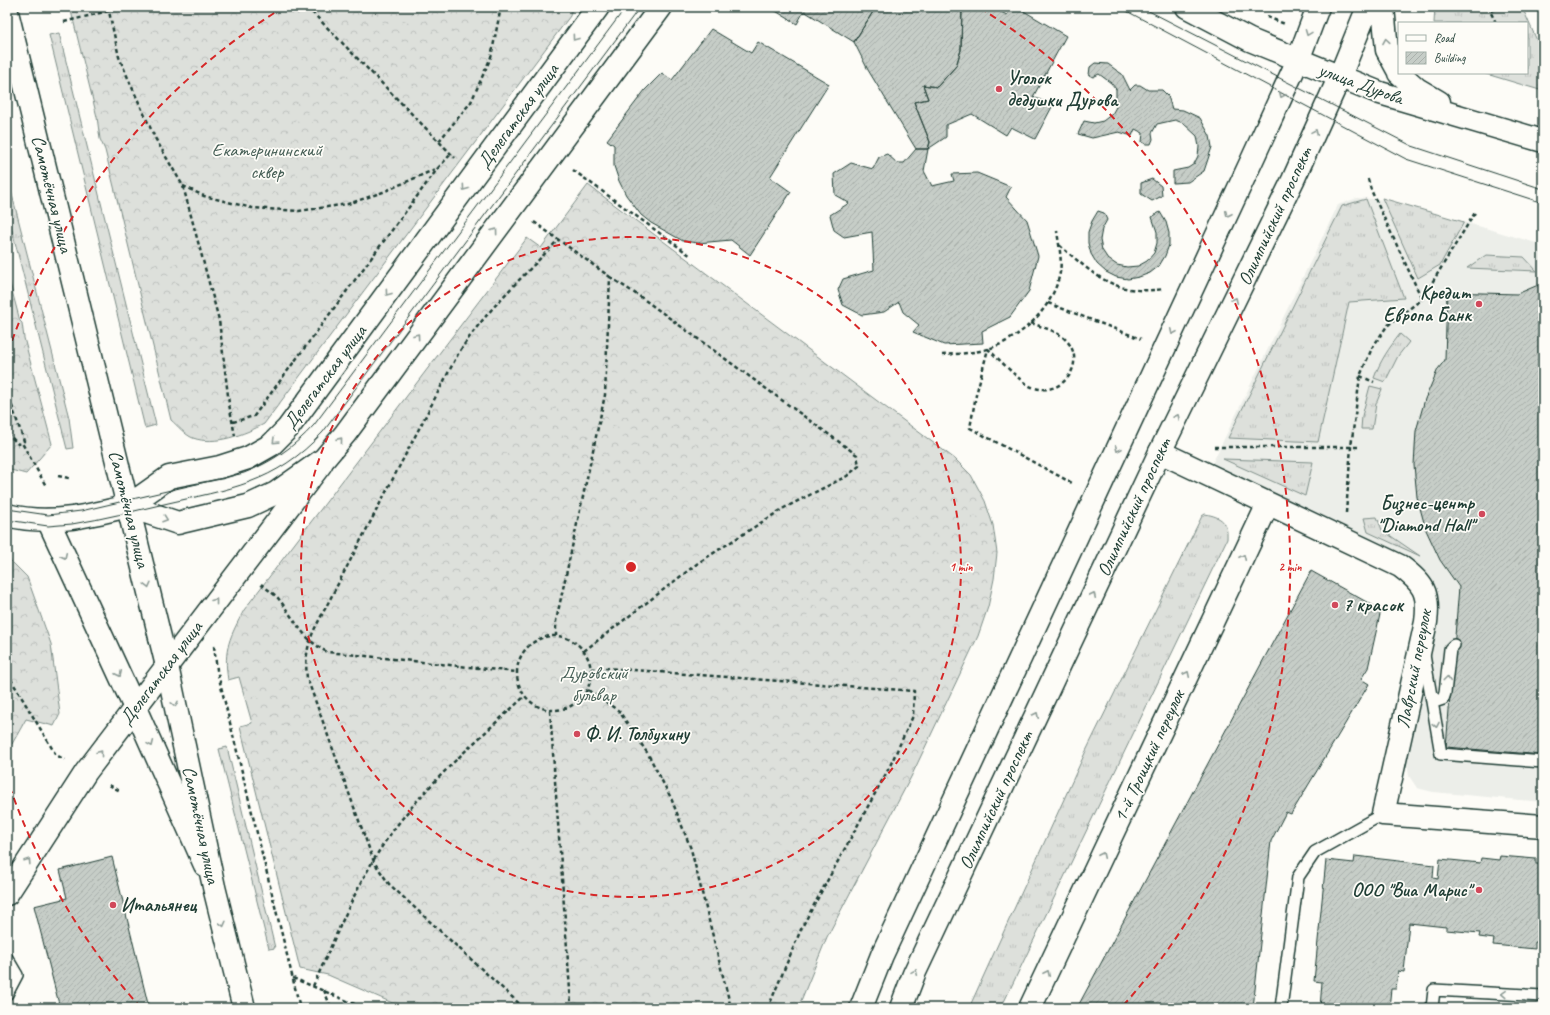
<svg xmlns="http://www.w3.org/2000/svg" width="1550" height="1015" font-family="Caveat,sans-serif">
  <defs>
    <pattern id="grass-tufts" width="24" height="20" patternUnits="userSpaceOnUse"><rect width="24" height="20" fill="#dde0db"/><path d="M3 7l-1-3M5 7V3M7 7l1-3M15 17l-1-3M17 17v-4M19 17l1-3" fill="none" stroke="#bdc1bd"/></pattern>
    <pattern id="forest-crowns" width="20" height="18" patternUnits="userSpaceOnUse"><rect width="20" height="18" fill="#dde0db"/><path d="M2 6a3 3 0 1 1 6 0M12 15a3 3 0 1 1 6 0" fill="none" stroke="#bdc1bd"/></pattern>
    <pattern id="building-hatch" width="6" height="6" patternUnits="userSpaceOnUse"><rect width="6" height="6" fill="#c6cdc7"/><path d="M-1 1l2-2M0 6l6-6M5 7l2-2" fill="none" stroke="#aab1ac"/></pattern>
  </defs>
  <rect width="100%" height="100%" fill="#fdfcf7"/>
  <filter id="ink" filterUnits="userSpaceOnUse"><feTurbulence type="fractalNoise" baseFrequency=".025" numOctaves="2"/><feDisplacementMap in="SourceGraphic" scale="8" xChannelSelector="R" yChannelSelector="G"/><feConvolveMatrix kernelMatrix="1 2 1 2 8 2 1 2 1" color-interpolation-filters="sRGB"/></filter>
  <g filter="url(#ink)">
    <path fill="#eceee9" d="M1357 198 1389 200 1543 245V802L1433 792 1417 788 1409 776 1407 762 1437 626 1438 607 1436 591 1429 579 1210 468 1338 205Z"/>
    <path fill="url(#grass-tufts)" stroke="#7e8e88" d="M1435 7H1522L1543 54V91L1483 73H1527V23H1434Z
      M59 33 156 425 145 428 49 35Z
      M7 175 69 418 73 448 67 449 7 210Z
      M1382 198 1464 222 1440 265 1418 278Z
      M1366 199 1404 298 1349 302 1318 442 1228 438 1342 206Z
      M1486 255 1524 257 1537 271 1467 268Z
      M1400 334 1409 342 1398 356 1385 382 1374 378C1380 361 1389 348 1400 334Z
      M1370 386 1382 389 1376 404 1372 429H1361L1362 416Z
      M1223 459 1313 462 1305 496Z
      M1205 514C1222 517 1228 522 1227 539L1001 1008H969L1085 753 1202 516Z
      M1377 517 1382 530 1420 556 1368 532 1364 518Z
      M227 747 275 948 269 949 219 749Z"/>
    <path fill="url(#forest-crowns)" stroke="#7e8e88" d="M70 7H572L570 16 264 424C245 434 215 446 193 438 185 435 177 425 171 420L105 150 100 139 97 117Z
      M588 185 955 459 971 475 985 501 993 525 997 553 994 579 988 607 978 636 911 777 827 937 798 1008H404L328 975 300 969 240 726 252 723 239 677 228 680C223 649 230 637 244 610L527 238 541 248Z
      M7 272 20 321 22 323 24 338 52 444 26 474 7 469Z
      M7 557 27 577 51 644 60 714 54 726 26 719 12 744 7 738Z"/>
    <path fill="url(#building-hatch)" stroke="#1f3d34" d="M769 7H876L854 42 804 11 797 24Z
      M876 7H962L961 50 956 66 937 87 923 85 928 99 914 102 930 142 928 149H916L868 70 854 42Z
      M962 7H996L997 10 1007 15 1012 7H1017L1066 36 1033 97 1053 105 1035 139 1011 127 1006 135 972 114 946 125V137L928 149 930 142 914 102 928 99 923 85 937 87 956 66 961 50Z
      M711 29 751 53 758 42 829 84 770 177 791 192 750 255 731 240 698 243 683 241 651 223 641 215 626 195 619 181 614 166V145L607 140 645 90 662 73 672 80Z
      M1095 63 1108 64 1116 70 1122 74 1130 90 1135 85H1140L1148 90H1162L1168 96 1172 109 1183 110 1200 118 1210 136 1212 147 1204 171 1188 182 1173 183V171L1188 168 1194 164 1198 156 1199 147 1197 136 1183 123 1175 120 1157 124 1152 133 1153 139 1151 144H1146L1142 142 1143 133 1135 129 1132 136 1119 132 1092 138 1078 134 1084 121 1094 123 1103 121 1112 114 1116 107V89L1111 83 1099 74 1093 77 1089 75 1090 67Z
      M916 149H928L924 171 932 186 954 181 952 174 977 173 1011 187 1006 197 1027 220 1038 256 1029 291 1010 317 982 331 983 343 944 345 913 332 919 325 903 312 899 302 884 312 862 315 843 305 838 290 843 279 874 270 872 232 844 237 834 230 830 215 849 203 835 195 834 174 851 163 873 169 879 157 887 154 897 163H904Z
      M1152 179 1161 186 1162 196 1152 201 1141 194V183Z
      M1098 211 1104 213 1107 220 1102 229 1100 240 1102 250 1108 259 1117 265 1127 267 1138 266 1147 261 1154 253 1157 243V232L1152 217 1160 212 1166 222 1169 233V245L1165 256 1159 266 1150 273 1139 277 1128 279 1116 277 1106 272 1097 264 1091 254 1088 243V232L1092 221Z
      M1543 283V755L1446 747 1459 587 1440 560 1426 530 1417 497 1414 465 1416 431 1425 399 1438 369 1445 360 1447 292 1517 294Z
      M1311 571 1381 610 1368 668 1361 679 1369 684 1291 814 1286 812 1271 841 1253 1008H1077Z
      M1355 856 1434 865 1433 878 1438 879 1440 859 1480 863 1481 858 1499 860 1500 856 1536 859V864H1543V943L1535 942V949L1493 945 1494 939 1479 937 1480 933 1446 930V927L1409 923 1404 972 1398 971 1396 989H1391L1389 1008H1320L1322 982 1314 981 1326 860 1354 863Z
      M112 857 149 1008H60L34 906 67 898 60 870Z"/>
    <g fill="none" stroke-linecap="round" stroke-linejoin="round">
      <defs>
        <path id="service" d="M1424 655 1441 754 1543 762
          M1431 695 1437 701 1443 699 1445 693 1450 649 1454 645
          M7 958 17 975 7 994
          M1281 1008 1298 877 1315 852 1383 814
          M1432 1008 1434 990 1543 996"/>
        <path id="minor" d="M1160 452 1400 566C1423 583 1430 592 1426 622L1383 814 1543 826
          M48 520 135 708 205 865
          M1030 1008 1268 504"/>
        <path id="tertiary" d="M7 515C49 526 88 516 128 506
          M7 894 86 772 321 464"/>
        <path id="secondary" d="M1187 7 1250 40 1380 93 1543 141
          M1383 7 1387 50 1399 72
          M7 12 167 666 214 887 244 1008
          M1399 73 1417 89 1439 102
          M128 506 178 523 185 521 248 506 276 493 324 459 345 434 661 7
          M128 506 169 477 220 467 248 458 271 445 288 428 598 7
          M861 1008 882 955 1252 160 1298 60 1318 7
          M901 1008 914 974 1160 452 1293 180 1340 76 1368 7"/>
      </defs>
      <use href="#service" stroke="#1f3d34" stroke-width="14"/>
      <use href="#minor" stroke="#1f3d34" stroke-width="25"/>
      <use href="#tertiary" stroke="#1f3d34" stroke-width="25"/>
      <use href="#secondary" stroke="#1f3d34" stroke-width="25"/>
      <path stroke="#1f3d34" stroke-width="2.5" stroke-dasharray="4 3" stroke-linecap="butt" d="M108 7 119 57 131 85 155 138 183 186 219 320 229 404 235 436
        M307 7 455 158
        M1267 17 1285 24
        M64 22 124 7
        M1496 23 1490 11 1500 7
        M439 141 471 102 491 57 501 7
        M573 170 691 256
        M1368 179 1371 190 1422 299
        M183 186 204 196 252 208 299 211 348 204 383 192 438 168 451 154
        M534 222 610 277 605 395 556 621V636
        M1059 245C1095 275 1114 296 1164 289
        M1048 303 1141 339
        M1031 323C1042 327 1057 331 1065 339 1089 362 1062 399 1032 387 1021 383 998 358 988 349L976 395 970 428 1072 483
        M942 355C957 354 974 353 988 349 1020 339 1051 310 1059 277 1063 262 1059 246 1057 231
        M1360 376 1374 382
        M7 392 24 441 22 443
        M233 422 254 416 438 168
        M7 433 18 444 22 443 46 486
        M1214 447H1359
        M58 476 69 478
        M1346 513 1351 447 1360 376 1372 348 1387 326 1422 299 1476 211
        M261 584C267 589 273 593 278 598 294 618 304 642 328 652L516 672
        M517 673a37 37 0 1 1 74 0a37 37 0 1 1-74 0Z
        M214 646 217 670 300 1008
        M584 651 698 563 784 508 847 476 859 466 857 455 642 298 610 277
        M591 669 606 668 914 691 913 716 889 768 802 927 768 1008
        M7 673 56 755 65 760
        M588 690 619 711 648 754 671 798 691 849 731 1008
        M550 711 571 1004 569 1008
        M109 785 120 791
        M293 978 364 1008
        M313 986C336 937 356 884 387 839 423 787 477 740 524 697
        M324 990 331 1008
        M524 1008 389 884 374 862 307 678C305 659 307 645 315 628L458 354C484 312 524 276 558 240"/>
      <use href="#service" stroke="#fdfcf7" stroke-width="11"/>
      <use href="#minor" stroke="#fdfcf7" stroke-width="22"/>
      <use href="#tertiary" stroke="#fdfcf7" stroke-width="22"/>
      <use href="#secondary" stroke="#fdfcf7" stroke-width="22"/>
      <path stroke="#1f3d34" stroke-width="1" d="M1119 7 1406 159 1543 203
        M1141 7 1412 146 1543 189
        M7 509 48 515 81 511 244 473C272 462 294 447 314 425L626 7
        M7 520 48 526 72 524C103 519 134 511 164 504 229 489 275 484 323 432L640 7"/>
    </g>
    <defs><path id="oneway-chevron" d="M-2-3.5L2.5 0L-2 3.5" fill="none" stroke-width="1.6" stroke-linecap="round" stroke-linejoin="round"/></defs>
    <g stroke="#8e9c96">
      <use href="#oneway-chevron" transform="translate(1308 33) rotate(111)"/>
      <use href="#oneway-chevron" transform="translate(575 38) rotate(126)"/>
      <use href="#oneway-chevron" transform="translate(1386 41) rotate(-99)"/>
      <use href="#oneway-chevron" transform="translate(1282 95) rotate(114)"/>
      <use href="#oneway-chevron" transform="translate(1315 132) rotate(-66)"/>
      <use href="#oneway-chevron" transform="translate(465 188) rotate(126)"/>
      <use href="#oneway-chevron" transform="translate(1228 214) rotate(115)"/>
      <use href="#oneway-chevron" transform="translate(495 231) rotate(-54)"/>
      <use href="#oneway-chevron" transform="translate(388 293) rotate(126)"/>
      <use href="#oneway-chevron" transform="translate(1235 300) rotate(-64)"/>
      <use href="#oneway-chevron" transform="translate(1173 332) rotate(115)"/>
      <use href="#oneway-chevron" transform="translate(417 336) rotate(-54)"/>
      <use href="#oneway-chevron" transform="translate(1177 417) rotate(-64)"/>
      <use href="#oneway-chevron" transform="translate(340 440) rotate(-51)"/>
      <use href="#oneway-chevron" transform="translate(275 441) rotate(136)"/>
      <use href="#oneway-chevron" transform="translate(1118 449) rotate(115)"/>
      <use href="#oneway-chevron" transform="translate(165 519) rotate(19)"/>
      <use href="#oneway-chevron" transform="translate(64 556) rotate(65)"/>
      <use href="#oneway-chevron" transform="translate(1243 557) rotate(-65)"/>
      <use href="#oneway-chevron" transform="translate(148 585) rotate(76)"/>
      <use href="#oneway-chevron" transform="translate(1093 595) rotate(-65)"/>
      <use href="#oneway-chevron" transform="translate(215 601) rotate(-52)"/>
      <use href="#oneway-chevron" transform="translate(119 674) rotate(65)"/>
      <use href="#oneway-chevron" transform="translate(1187 674) rotate(-65)"/>
      <use href="#oneway-chevron" transform="translate(1447 679) rotate(-83)"/>
      <use href="#oneway-chevron" transform="translate(175 704) rotate(78)"/>
      <use href="#oneway-chevron" transform="translate(1036 715) rotate(-65)"/>
      <use href="#oneway-chevron" transform="translate(1436 725) rotate(80)"/>
      <use href="#oneway-chevron" transform="translate(151 744) rotate(66)"/>
      <use href="#oneway-chevron" transform="translate(100 753) rotate(-52)"/>
      <use href="#oneway-chevron" transform="translate(1102 855) rotate(-65)"/>
      <use href="#oneway-chevron" transform="translate(28 861) rotate(-57)"/>
      <use href="#oneway-chevron" transform="translate(223 924) rotate(76)"/>
      <use href="#oneway-chevron" transform="translate(915 972) rotate(-66)"/>
      <use href="#oneway-chevron" transform="translate(1047 973) rotate(-65)"/>
      <use href="#oneway-chevron" transform="translate(1504 994) rotate(-177)"/>
    </g>
  </g>
  <g fill="none" stroke="#d62828" stroke-width="2" stroke-dasharray="7 5">
    <circle cx="631" cy="567" r="330"/>
    <path d="M141 1008A659 659 0 0 1 8 782M8 352A659 659 0 0 1 282 8M980 8A659 659 0 0 1 1121 1008"/>
  </g>
  <g fill="#d1495b" stroke="#fdfcf7" stroke-width="1.5">
    <circle cx="999" cy="89" r="4"/>
    <circle cx="1479" cy="304" r="4"/>
    <circle cx="1482" cy="514" r="4"/>
    <circle cx="1335" cy="605" r="4"/>
    <circle cx="577" cy="734" r="4"/>
    <circle cx="1479" cy="890" r="4"/>
    <circle cx="113" cy="905" r="4"/>
  </g>
  <g text-anchor="middle" dominant-baseline="central" stroke-width="3.5" stroke-linejoin="round" paint-order="stroke">
    <g font-size="19" font-weight="bold" fill="#1f3d34" stroke="#fdfcf7" text-anchor="start">
      <text x="1007" y="78">Уголок<tspan x="1007" dy="22">дедушки Дурова</tspan></text>
      <text x="1471" y="293" text-anchor="end">Кредит<tspan x="1471" dy="22">Европа Банк</tspan></text>
      <text x="1474" y="503" text-anchor="end">Бизнес-центр<tspan x="1474" dy="22">"Diamond Hall"</tspan></text>
      <text x="1343" y="605">7 красок</text>
      <text x="585" y="734">Ф. И. Толбухину</text>
      <text x="1471" y="890" text-anchor="end">ООО "Виа Марис"</text>
      <text x="121" y="905">Итальянец</text>
    </g>
    <g font-size="19" fill="#1f3d34" stroke="#fdfcf7">
      <text transform="translate(1361 84) rotate(20)">улица Дурова</text>
      <text transform="translate(518 116) rotate(-54)">Делегатская улица</text>
      <text transform="translate(52 194) rotate(76)">Самотёчная улица</text>
      <text transform="translate(1275 216) rotate(-65)">Олимпийский проспект</text>
      <text transform="translate(325 377) rotate(-53)">Делегатская улица</text>
      <text transform="translate(1134 507) rotate(-65)">Олимпийский проспект</text>
      <text transform="translate(129 509) rotate(76)">Самотёчная улица</text>
      <text transform="translate(1414 669) rotate(-79)">Лаврский переулок</text>
      <text transform="translate(161 673) rotate(-53)">Делегатская улица</text>
      <text transform="translate(1149 756) rotate(-65)">1-й Троицкий переулок</text>
      <text transform="translate(996 800) rotate(-65)">Олимпийский проспект</text>
      <text transform="translate(201 825) rotate(78)">Самотёчная улица</text>
    </g>
    <g font-size="19" fill="#455e55" stroke="#fdfcf7">
      <text x="267" y="150">Екатерининский<tspan x="267" dy="22">сквер</tspan></text>
      <text x="594" y="673">Дуровский<tspan x="594" dy="22">бульвар</tspan></text>
    </g>
  </g>
  <circle cx="631" cy="567" r="6" fill="#d62828" stroke="#fdfcf7" stroke-width="2"/>
  <g font-size="12" text-anchor="middle" font-weight="bold" fill="#d62828" stroke="#fdfcf7" stroke-width="3.5" stroke-linejoin="round" paint-order="stroke">
    <text x="961" y="571">1 min</text>
    <text x="1290" y="571">2 min</text>
  </g>
  <rect width="1550" height="1015" fill="none" stroke="#fdfcf7" stroke-width="24"/>
  <rect x="12" y="12" width="1526" height="991" fill="none" stroke="#1f3d34" stroke-width="1.5" filter="url(#ink)"/>
  <rect x="1398" y="22" width="130" height="52" fill="#fdfcf7" stroke="#a4b0a9"/>
  <rect x="1406" y="35" width="20" height="6" fill="#fdfcf7" stroke="#a4b0a9"/>
  <text x="1434" y="42" font-size="12" fill="#1f3d34">Road</text>
  <rect x="1406" y="52" width="20" height="12" fill="url(#building-hatch)" stroke="#a4b0a9"/>
  <text x="1434" y="62" font-size="12" fill="#1f3d34">Building</text>
</svg>
